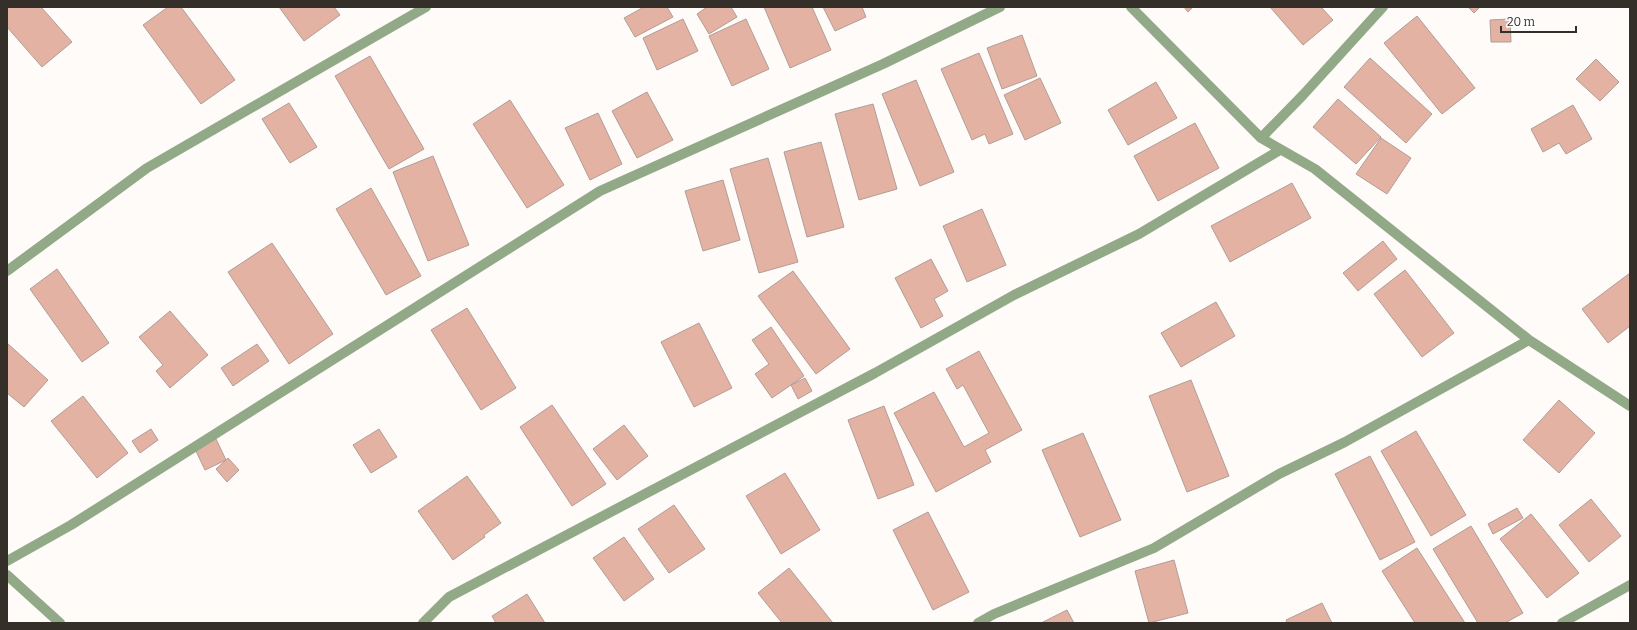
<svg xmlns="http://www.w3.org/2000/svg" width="1637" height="630" font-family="Bitter,serif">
  <rect width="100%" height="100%" fill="#fefbf8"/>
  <path fill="#e3b2a2" stroke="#b19d97" d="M7 7H41L72 42 42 67 7 27Z
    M168 7H181L235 80 201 104 143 25Z
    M279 7H334L340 15 304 41Z
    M644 7H667L673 17 635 37 624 18Z
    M707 7H731L737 17 709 34 697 14Z
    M764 7H812L831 50 790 68Z
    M823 7H862L866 17 835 31Z
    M1184 7H1193L1188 12Z
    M1270 7H1321L1333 20 1303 45Z
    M1468 7H1480L1474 13Z
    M1417 16 1475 88 1442 114 1384 43Z
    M683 19 698 51 657 70 643 38Z
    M746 19 769 69 732 86 709 36Z
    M1510 19 1511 42H1491L1490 20Z
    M1022 35 1037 76 1002 89 987 48Z
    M979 53 1013 134 989 144 985 134 972 140 941 69Z
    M370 56 424 149 389 169 335 76Z
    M1370 58 1432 114 1406 143 1344 87Z
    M1596 59 1619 82 1600 101 1576 79Z
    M1040 78 1061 123 1025 140 1004 95Z
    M916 80 954 172 920 186 882 94Z
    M1156 82 1177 118 1128 145 1108 110Z
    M647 92 673 140 637 158 612 111Z
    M1338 99 1381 137 1356 164 1313 127Z
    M510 100 564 185 527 208 473 124Z
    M289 103 317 147 290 163 262 119Z
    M873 104 897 189 859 200 835 114Z
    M1573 105 1592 139 1566 154 1559 143 1543 152 1531 129Z
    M598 113 622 164 590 180 565 128Z
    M1195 123 1219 168 1158 201 1134 156Z
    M1381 138 1411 158 1387 194 1356 174Z
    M821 142 844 227 807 237 784 152Z
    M433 156 469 245 428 261 393 172Z
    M768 158 798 262 759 273 730 169Z
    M723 180 740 240 703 251 685 191Z
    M1292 183 1311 218 1230 262 1211 226Z
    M371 188 421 276 386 295 336 209Z
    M982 209 1006 265 967 282 943 226Z
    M1383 241 1397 259 1358 291 1343 273Z
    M272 243 333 334 289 364 228 272Z
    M931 259 948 291 934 299 943 316 921 328 895 278Z
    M57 269 109 343 82 362 30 289Z
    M1405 270 1454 333 1422 357 1374 294Z
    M793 271 850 349 816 374 758 296Z
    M1630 273V326L1608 343 1582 309Z
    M1216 302 1235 336 1181 367 1161 333Z
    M467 308 516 388 481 410 431 330Z
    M170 311 208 355 170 388 156 371 163 365 139 337Z
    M699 323 732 388 694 407 661 342Z
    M771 327 804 376 772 398 755 374 769 364 752 340Z
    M7 343 48 380 24 407 7 393Z
    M257 344 269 361 233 386 221 368Z
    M979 351 1022 430 985 450 991 462 936 492 894 413 934 392 964 447 989 433 963 385 957 389 946 369Z
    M805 378 812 391 798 399 791 385Z
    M1191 380 1229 476 1187 492 1149 396Z
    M83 396 128 453 97 478 51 421Z
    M1559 400 1595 433 1559 473 1523 440Z
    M552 405 606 484 572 506 520 427Z
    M884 406 914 485 878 499 848 420Z
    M624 425 648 456 617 480 593 449Z
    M151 429 158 440 140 453 132 441Z
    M379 429 397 457 371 473 353 445Z
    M1416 431 1466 515 1431 536 1381 451Z
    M1083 433 1121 520 1080 537 1042 450Z
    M216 439 226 460 205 470 195 449Z
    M1370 456 1415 542 1380 560 1335 474Z
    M228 458 239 470 227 482 216 469Z
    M785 473 820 530 781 554 746 496Z
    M467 476 501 523 484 535 485 537 453 560 418 511Z
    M1591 499 1621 536 1589 562 1559 525Z
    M674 505 705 549 669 573 638 529Z
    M1517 508 1523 518 1493 534 1488 524Z
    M928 512 969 592 933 610 893 530Z
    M1531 514 1579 573 1547 598 1500 539Z
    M1471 526 1523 613 1505 623H1478L1433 549Z
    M624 537 654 579 624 601 593 558Z
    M1417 548 1465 623H1415L1382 571Z
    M1174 560 1188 613 1149 623 1135 571Z
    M789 568 833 623H782L758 593Z
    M527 594 545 623H496L492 616Z
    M1322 603 1332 623H1287L1286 620Z
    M1067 610 1074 623H1041Z"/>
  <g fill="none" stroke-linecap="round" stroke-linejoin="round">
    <path stroke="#92a987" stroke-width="10" d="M1131 7 1261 138 1315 169 1529 340 1630 406
      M1261 138 1303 95 1383 7
      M7 271 147 168 426 7
      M7 561 71 525 600 191 883 64 1000 7
      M7 575 60 623
      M423 623 449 597 875 373 1014 295 1139 234 1280 150
      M978 623 994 614 1154 548 1279 474 1345 442 1529 340
      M1562 623 1630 585"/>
  </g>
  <rect width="1637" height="630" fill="none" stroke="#352f2a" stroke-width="16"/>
  <path d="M1501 26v6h75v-6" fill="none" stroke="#352f2a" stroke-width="2"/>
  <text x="1507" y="26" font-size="12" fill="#352f2a" stroke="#ffffff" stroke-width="3" paint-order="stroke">20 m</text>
</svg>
